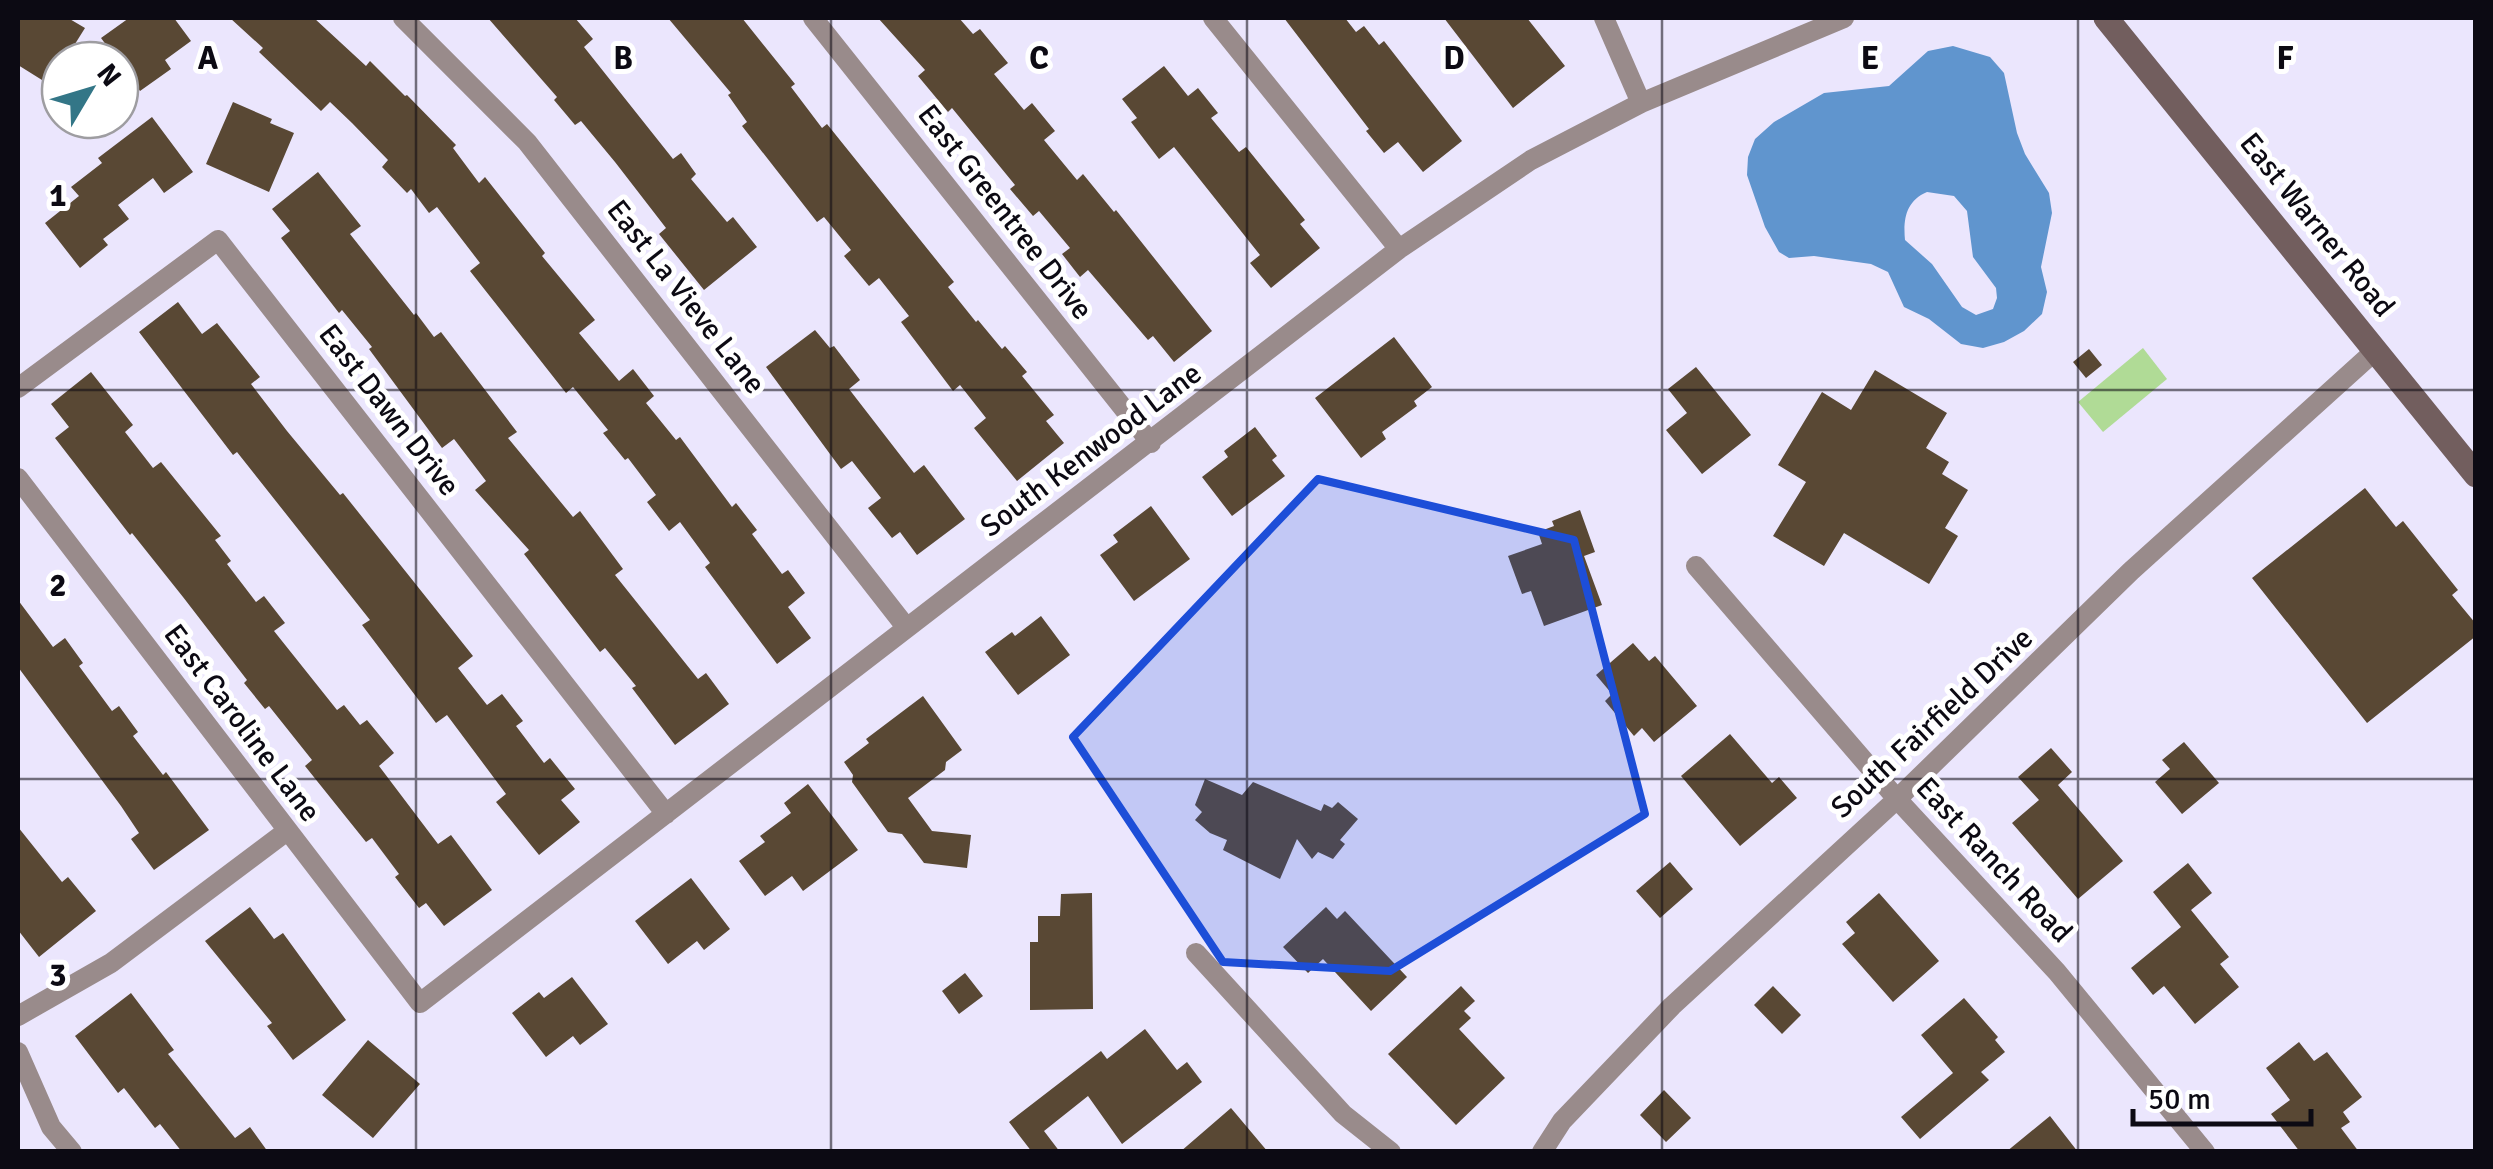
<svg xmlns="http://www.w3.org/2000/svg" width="2493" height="1169" font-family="Signika,sans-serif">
  <rect width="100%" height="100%" fill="#ebe6fd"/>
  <path fill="#b0db96" d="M2143 348 2167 379 2103 432 2078 402Z"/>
  <path fill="#6095ce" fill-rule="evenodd" d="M1953 46 1990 57 2004 73 2017 133 2025 154 2049 193 2052 213 2041 267 2047 292 2042 314 2024 331 2004 342 1983 348 1961 344 1929 319 1904 307 1888 272 1871 264 1814 256 1789 258 1779 252 1765 227 1747 175 1748 157 1755 139 1774 122 1824 93 1889 86 1928 51ZM1927 192 1954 196 1967 211 1973 257 1996 288 1997 298 1993 309 1976 315 1962 307 1932 264 1905 240C1903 219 1906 201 1927 192Z"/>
  <path fill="#594834" d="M18 18H68L85 28 65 60H60V68L50 85 18 65Z
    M129 18H174L191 41 165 60 171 69 140 91 101 38Z
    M230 18H314L366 66 370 61 405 96 407 95 456 145 453 148 479 183 485 177 545 253 542 256 595 320 579 333 619 381 633 369 654 396 646 403 676 440 680 437 732 507 736 503 757 530 752 534 782 574 788 570 805 593 788 607 811 638 777 664 705 567 710 563 680 522 669 531 647 502 656 495 628 458 625 460 603 433 608 430 573 387 566 393 470 271 480 263 437 207 429 213 411 189 407 193 382 167 388 160 352 123 330 102 321 111 259 52 263 48Z
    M488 18H575L593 39 584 47 673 159 681 153 696 174 691 179 727 222 733 217 757 247 704 290 659 234 666 228 615 162 581 121 575 125 554 100 557 97Z
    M668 18H742L795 84 791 87 822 128 827 124 954 282 948 287 976 322 978 320 1002 349 1005 346 1027 372 1022 376 1054 415 1046 421 1064 443 1017 481 974 428 986 418 960 385 953 391 901 322 909 316 879 278 869 286 844 256 851 250 824 217 817 222 742 126 747 122 728 95 731 93Z
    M878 18H959L973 34 980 29 1008 63 994 74 1024 110 1032 103 1055 131 1044 140 1077 180 1083 174 1114 212 1116 210 1212 331 1174 362 1153 336 1148 340 1088 270 1080 277 1062 254 1070 248 1039 211 1033 216 1010 189 1015 185 952 108 948 112 918 76 925 70Z
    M1284 18H1345L1356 32 1364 26 1379 45 1384 41 1462 141 1423 172 1398 142 1384 153 1366 131 1369 129Z
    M1444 18H1527L1565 66 1513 108Z
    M1164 66 1188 96 1198 88 1218 113 1211 118 1239 152 1246 147 1305 220 1300 224 1320 248 1271 288 1250 263 1260 255 1174 147 1159 159 1131 122 1137 118 1122 99Z
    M233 102 272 119 270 123 294 133 269 192 206 164Z
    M152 117 193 172 164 193 153 178 118 205 129 219 103 239 108 245 80 268 45 223 79 196 71 187 102 163 98 158Z
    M318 172 361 226 350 234 414 315 416 313 434 337 441 332 517 432 508 438 573 517 580 511 623 569 615 575 698 679 706 673 729 704 675 745 632 688 636 686 605 648 600 652 524 554 529 550 475 490 486 481 454 439 442 448 369 349 372 347 342 310 339 313 281 238 290 231 272 209Z
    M178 302 202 334 217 323 260 377 251 384 287 431 340 495 343 493 473 656 458 668 487 705 502 694 523 721 516 726 544 763 550 758 575 789 561 800 580 822 539 855 496 802 506 794 447 715 436 723 362 625 370 620 237 452 233 455 139 332Z
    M815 330 830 348 834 346 860 380 849 389 914 473 924 465 965 519 917 555 900 532 892 538 868 508 881 498 852 461 841 469 766 367Z
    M1394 337 1432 387 1414 401 1417 406 1382 432 1386 439 1361 458 1315 398Z
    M2089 349 2102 365 2086 378 2073 362Z
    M1696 367 1751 435 1702 474 1666 430 1687 413 1668 389Z
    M1875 370 1947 413 1926 448 1949 462 1942 474 1968 490 1945 528 1958 536 1929 584 1844 533 1824 566 1773 536 1806 482 1778 465 1822 392 1851 410Z
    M91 372 133 425 125 432 153 468 161 462 221 536 215 540 231 561 227 564 256 602 264 596 285 623 274 631 337 710 344 705 360 725 367 720 394 753 379 766 438 844 451 835 492 890 444 926 426 903 419 908 395 877 399 874 372 838 366 842 305 766 312 760 269 706 265 709 244 683 247 680 183 597 132 533 130 535 55 438 69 427 51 404Z
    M1255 427 1277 456 1272 460 1285 476 1232 516 1202 477 1228 457 1224 451Z
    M2365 488 2396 527 2403 521 2458 590 2452 595 2476 624V636L2367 723 2252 578Z
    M1151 506 1190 559 1134 601 1100 555 1118 542 1113 535Z
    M1580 510 1595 552 1584 556 1602 605 1544 626 1531 591 1522 594 1508 556 1542 544 1538 532 1554 526 1552 521Z
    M18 600 53 647 65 638 83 663 79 666 112 711 119 706 138 732 133 736 163 775 166 772 209 830 154 870 131 839 139 833 121 806 18 667Z
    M1041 616 1070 655 1018 695 985 652 1012 632 1015 636Z
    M1633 643 1649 661 1655 656 1697 706 1654 742 1642 728 1634 736 1605 701 1612 694 1596 675Z
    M923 696 962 750 946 762 945 770 908 798 932 831 971 835 967 868 924 863 902 834 888 832 852 782 853 775 844 762 869 743 866 739Z
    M1730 734 1772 783 1779 777 1797 798 1740 846 1681 776Z
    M2184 742 2219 783 2182 814 2155 782 2170 769 2162 760Z
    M2051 748 2072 772 2058 785 2123 861 2078 899 2012 823 2039 800 2018 777Z
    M1205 779 1242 795 1253 782 1321 811 1324 804 1332 808 1338 802 1358 819 1340 840 1345 844 1333 859 1318 852 1312 859 1297 839 1280 879 1223 850 1227 840 1210 833 1195 820 1202 812 1195 805Z
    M808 784 858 850 803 891 792 876 765 896 739 861 765 842 760 836 791 813 784 803Z
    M18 827 62 882 68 877 96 911 39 957 18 930Z
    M1670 862 1693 889 1660 918 1636 891Z
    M2188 863 2212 893 2191 910 2229 957 2220 964 2239 987 2195 1024 2164 986 2153 995 2131 968 2181 927 2153 892Z
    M691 878 730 929 704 950 697 941 668 964 635 921Z
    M1092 893 1093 1009 1030 1010V942H1038V916H1060L1061 894Z
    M1879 893 1939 961 1893 1002 1842 944 1855 933 1846 922Z
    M250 907 274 939 283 933 346 1020 293 1060 267 1026 272 1023 205 941Z
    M1326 907 1337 919 1345 911 1407 977 1371 1011 1323 959 1308 973 1283 947Z
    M965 973 983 996 959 1014 942 991Z
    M572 977 608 1024 580 1045 573 1036 546 1057 512 1013 539 992 544 998Z
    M1461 986 1475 1001 1464 1011 1471 1018 1459 1029 1505 1078 1456 1125 1388 1054Z
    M1773 986 1801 1015 1782 1034 1754 1005Z
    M131 993 174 1050 168 1054 235 1138 250 1127 268 1152H182L160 1124 155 1128 124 1088 118 1093 75 1036Z
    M1964 998 1998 1037 1995 1040 2005 1052 1981 1072 1989 1080 1920 1139 1901 1117 1953 1073 1921 1035Z
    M1145 1029 1177 1070 1187 1062 1202 1082 1122 1144 1088 1096 1044 1131 1060 1152H1032L1009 1122 1101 1051 1107 1059Z
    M368 1040 420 1084 373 1138 322 1095Z
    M2299 1042 2314 1061 2327 1052 2362 1097 2343 1112 2350 1122 2341 1128 2359 1152H2300L2271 1114 2290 1100 2266 1068Z
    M1664 1090 1691 1118 1666 1142 1640 1115Z
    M1231 1108 1268 1152H1180Z
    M2050 1116 2078 1152H2006Z"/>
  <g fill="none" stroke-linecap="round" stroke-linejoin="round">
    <path stroke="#998b8b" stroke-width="20" d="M403 18 527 142 906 627
      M813 18 1151 443
      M1213 18 1399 249
      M1604 18 1641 103
      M18 388 218 240 666 814
      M18 478 420 1003 1399 249 1531 160 1641 103 1844 18
      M1696 566 1897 799 2057 972 2205 1152
      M1196 953 1343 1114 1391 1152
      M18 1016 111 963 287 831
      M18 1052 51 1127 72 1152
      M1542 1152 1562 1121 1672 1006 1897 799 2131 571 2376 350"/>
    <path stroke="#725e5e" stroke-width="25" d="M2106 18 2476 475"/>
  </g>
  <path fill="#1d4ed8" fill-opacity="0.2" stroke="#1d4ed8" stroke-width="8" stroke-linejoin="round" d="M1318 479 1574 540 1645 814 1390 971 1223 962 1073 737Z"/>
  <path fill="none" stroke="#0c0a13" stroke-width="2.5" stroke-opacity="0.55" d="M416 18V1152M831 18V1152M1247 18V1152M1662 18V1152M2078 18V1152M18 390H2476M18 779H2476"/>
  <g text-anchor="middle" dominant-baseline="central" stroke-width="10" stroke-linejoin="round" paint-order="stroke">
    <g font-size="30" fill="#0c0a13" stroke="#fff">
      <text transform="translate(1005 212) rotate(52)">East Greentree Drive</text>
      <text transform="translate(2317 225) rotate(51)">East Warner Road</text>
      <text transform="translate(686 297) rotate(52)">East La Vieve Lane</text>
      <text transform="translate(389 410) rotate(52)">East Dawn Drive</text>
      <text transform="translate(1091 450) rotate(-37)">South Kenwood Lane</text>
      <text transform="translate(242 723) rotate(53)">East Caroline Lane</text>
      <text transform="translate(1932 723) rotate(-43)">South Fairfield Drive</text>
      <text transform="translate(1994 860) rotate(47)">East Ranch Road</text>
    </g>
  </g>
  <g font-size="32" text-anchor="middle" font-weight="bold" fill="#0c0a13" stroke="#fff" stroke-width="10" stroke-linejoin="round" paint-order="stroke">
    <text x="208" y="69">A</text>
    <text x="623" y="69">B</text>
    <text x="1039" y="69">C</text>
    <text x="1454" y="69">D</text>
    <text x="1870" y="69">E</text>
    <text x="2285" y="69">F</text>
    <text x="58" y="206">1</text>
    <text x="58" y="596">2</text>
    <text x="58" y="986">3</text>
  </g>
  <rect width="2493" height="1169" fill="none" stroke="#0c0a13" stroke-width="40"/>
  <g transform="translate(90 90) rotate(52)"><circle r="48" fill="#ffffff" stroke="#9e9da1" stroke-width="2.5"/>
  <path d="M0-8L18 38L0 25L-18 38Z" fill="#337687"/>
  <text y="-15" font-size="28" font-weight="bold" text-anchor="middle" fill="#0c0a13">N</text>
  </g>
  <path d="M2133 1109v15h178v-15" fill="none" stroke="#0c0a13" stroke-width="5"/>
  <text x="2148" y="1109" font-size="30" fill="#0c0a13" stroke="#ffffff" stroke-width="8" paint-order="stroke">50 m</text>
</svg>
